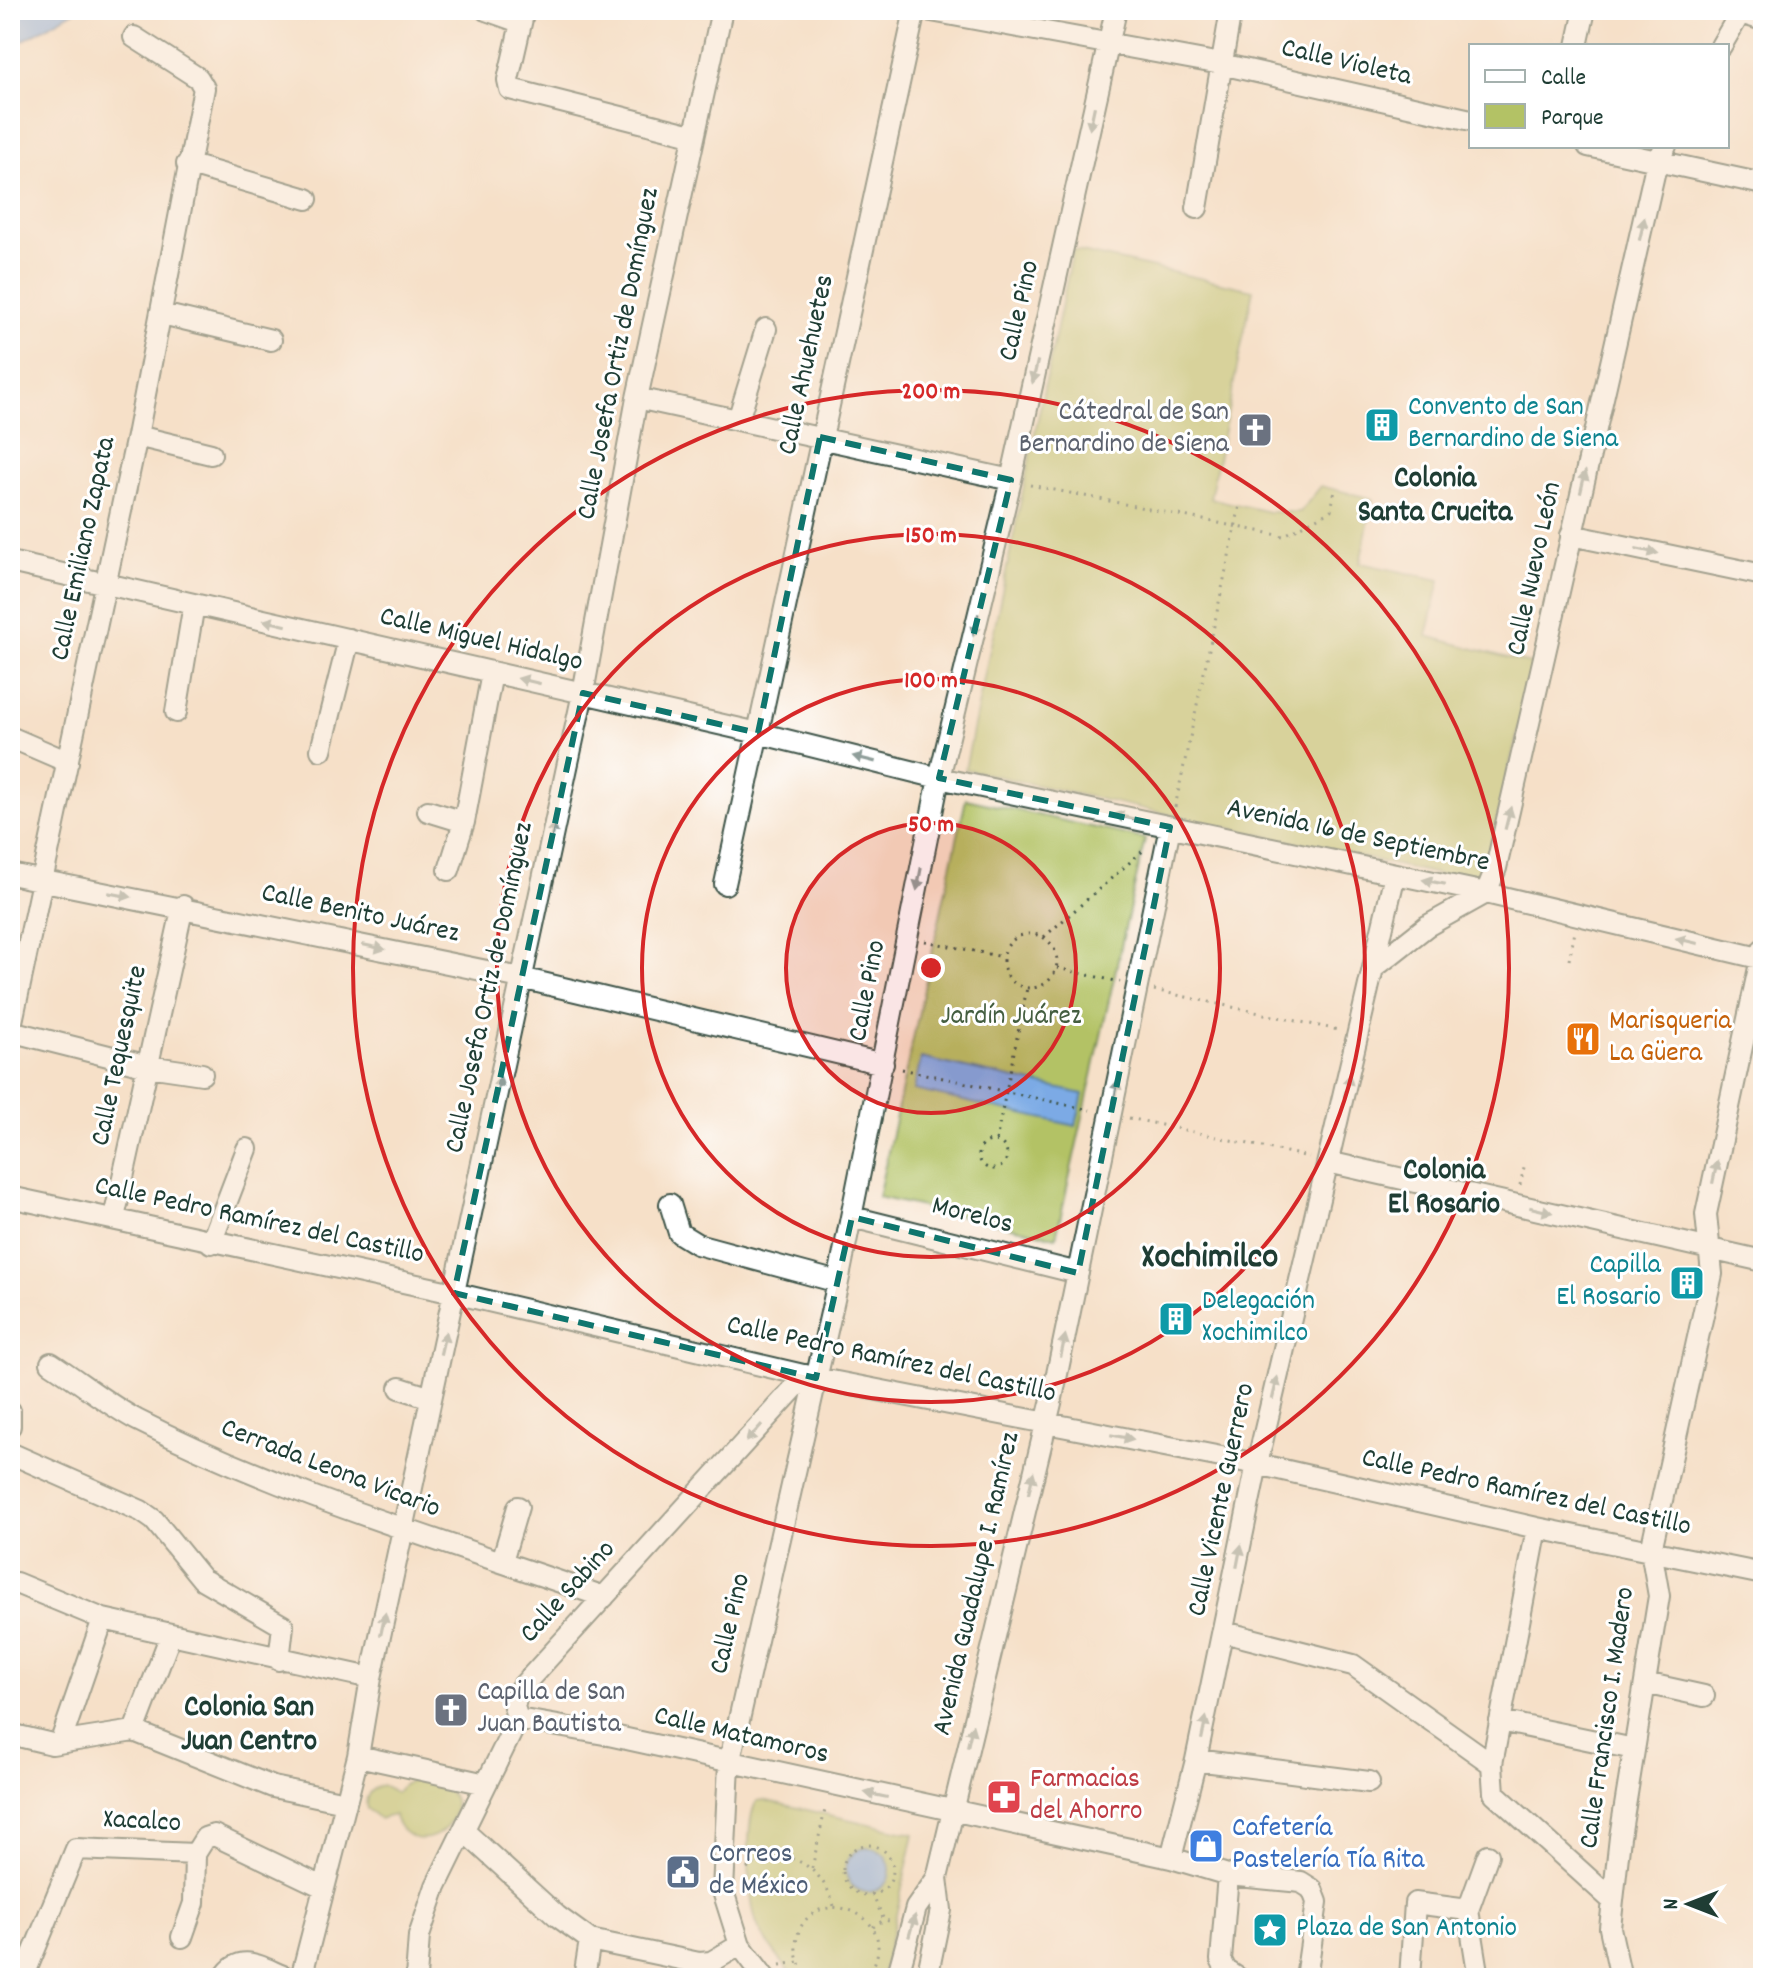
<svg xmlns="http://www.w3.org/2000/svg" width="1773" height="1988" font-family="Dekko,sans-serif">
  <rect width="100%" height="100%" fill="#fff"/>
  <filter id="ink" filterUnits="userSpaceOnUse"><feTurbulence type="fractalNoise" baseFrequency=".0125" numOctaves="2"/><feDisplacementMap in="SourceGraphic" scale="16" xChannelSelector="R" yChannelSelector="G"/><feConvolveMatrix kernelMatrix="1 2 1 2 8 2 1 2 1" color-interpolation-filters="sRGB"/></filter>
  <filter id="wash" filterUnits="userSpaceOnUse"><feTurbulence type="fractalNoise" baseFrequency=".006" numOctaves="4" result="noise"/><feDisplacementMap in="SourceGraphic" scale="32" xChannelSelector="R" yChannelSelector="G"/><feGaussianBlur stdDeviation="1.8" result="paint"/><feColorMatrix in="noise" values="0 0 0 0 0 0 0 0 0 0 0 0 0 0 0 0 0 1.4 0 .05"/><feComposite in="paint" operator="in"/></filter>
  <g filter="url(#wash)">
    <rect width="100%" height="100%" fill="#f6e0c8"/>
    <path fill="#b3c265" stroke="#69804c" stroke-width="2" d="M1073 250 1253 290 1210 498 1269 512H1300L1321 486 1373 499 1360 563 1440 580 1427 636 1534 665 1481 884 965 769Z
      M966 799 1145 839 1056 1237 878 1197Z
      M422 1777C500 1796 418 1879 394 1815L380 1819 367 1809C364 1797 370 1787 383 1786L396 1793 404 1784Z
      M763 1800 914 1834 882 1978H794C782 1961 766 1944 758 1926 748 1906 744 1818 757 1801Z"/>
    <path fill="#7caae5" stroke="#4e748c" stroke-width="2" d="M10 10H76L10 48Z
      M921 1058 1083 1094 1076 1126 914 1090Z
      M846 1870a22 22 0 1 1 44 0a22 22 0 1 1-44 0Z"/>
  </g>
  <g filter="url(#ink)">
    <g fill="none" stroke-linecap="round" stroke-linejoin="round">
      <defs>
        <path id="minor" d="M486 10 520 22
          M524 10 508 80 510 89 692 135
          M926 10 1221 64 1471 120
          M1740 13 1763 20
          M1577 46 1585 10
          M1721 46 1742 10
          M1588 146 1763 184
          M187 164 307 199
          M1197 208 1231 10
          M162 314 271 340
          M637 398 1011 480
          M738 420 766 329
          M137 436 211 454
          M1571 535 1763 575
          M10 562 758 733 939 778 1486 893 1763 959
          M176 712 194 604
          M10 737 68 762
          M321 750 349 639
          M428 811 464 822
          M449 870 464 822 492 673
          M10 874 521 978 883 1064
          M725 884 915 10
          M1375 967 1427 926 1486 893 1496 868 1657 161 1666 146
          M10 1031 137 436 204 88 198 78 134 37
          M10 1031 148 1066 202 1074
          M1328 1162 1763 1261
          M10 1197 454 1293 816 1378 1257 1464 1537 1528 1763 1574
          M670 1204 679 1233 697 1244 838 1282
          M852 1217 1078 1273
          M114 1218 183 906
          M211 1243 247 1149
          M51 1363C79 1381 107 1404 137 1420 286 1496 447 1542 604 1597
          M400 1388 431 1398
          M10 1411V1426
          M10 1453 141 1511 154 1520 202 1579 283 1626 279 1660
          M1537 1528 1492 1764 1494 1793 1613 1901
          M502 1561 518 1507
          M16 1583 103 1619 371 1678
          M1224 1632 1353 1665 1492 1764
          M1645 1683 1704 1696
          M518 1719 604 1734 1171 1858 1228 1875 1301 1882 1312 1889 1317 1902 1306 1978
          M1500 1721 1634 1749
          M134 1731 170 1637
          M10 1734 52 1744 134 1731 273 1787 345 1802
          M61 1741 103 1619
          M358 1756 486 1784
          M1196 1760 1369 1782
          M464 1831 557 1916 590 1940 699 1963 711 1962 740 1945
          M1171 1858 1196 1760 1257 1464 1395 874
          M1228 1875 1221 1960 1226 1970 1238 1978
          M1468 1910 1479 1978
          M1468 1910 1488 1855
          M182 1937 194 1903 195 1854
          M23 1978 76 1849 195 1854 205 1838 214 1835 323 1887
          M224 1978C241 1950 263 1969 288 1978
          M301 1978 358 1756 371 1678 583 693 637 398 722 10
          M416 1978 419 1936 436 1886 518 1719 514 1707 518 1691 806 1375
          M584 1978 590 1940
          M765 1978 740 1945 723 1891 729 1764 838 1282 939 778 1011 480 1116 10
          M897 1978 916 1908 937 1878
          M927 1978 941 1910 937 1878 1051 1403 1170 827
          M1410 1978 1415 1903 1468 1910
          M1621 1978 1610 1928 1620 1837 1659 1596 1651 1550 1712 1274 1706 1214 1763 949"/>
      </defs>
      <use href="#minor" stroke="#3f554a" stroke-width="24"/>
      <path stroke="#3f554a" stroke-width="3" stroke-dasharray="2 6" stroke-linecap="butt" d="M1030 485 1283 536 1331 510 1335 490
        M1175 807 1240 505
        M1003 961a27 27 0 1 1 54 0a27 27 0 1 1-54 0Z
        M1044 937 1144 850
        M925 941 1003 957
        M1569 960 1575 932
        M1057 968 1120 982
        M1154 990 1338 1030
        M902 1069 1090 1110
        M1129 1118 1309 1157
        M996 1141 1027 988
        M979 1155a14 14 0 1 1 28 0a14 14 0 1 1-28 0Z
        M1520 1185 1525 1163
        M843 1870a25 25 0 1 1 50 0a25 25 0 1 1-50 0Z
        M812 1868 825 1810
        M747 1869C783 1839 824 1868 834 1906
        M872 1894 884 1920
        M873 1927 884 1920 893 1922
        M780 1965 798 1962
        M809 1978C800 1969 795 1957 796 1944 804 1875 914 1914 866 1978"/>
      <use href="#minor" stroke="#fff" stroke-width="20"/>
    </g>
    <defs><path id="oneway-solid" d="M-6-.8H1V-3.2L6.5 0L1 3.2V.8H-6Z" transform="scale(2)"/></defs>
    <g fill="#8f9e9a">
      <use href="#oneway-solid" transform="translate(1092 118) rotate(102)"/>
      <use href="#oneway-solid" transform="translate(1642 229) rotate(-77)"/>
      <use href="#oneway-solid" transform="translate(1035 372) rotate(103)"/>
      <use href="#oneway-solid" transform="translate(1583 482) rotate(-77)"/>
      <use href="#oneway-solid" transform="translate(1647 551) rotate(12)"/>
      <use href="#oneway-solid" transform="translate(275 623) rotate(-167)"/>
      <use href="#oneway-solid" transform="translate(976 625) rotate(103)"/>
      <use href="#oneway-solid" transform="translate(529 681) rotate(-167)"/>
      <use href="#oneway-solid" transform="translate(864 759) rotate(-166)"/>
      <use href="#oneway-solid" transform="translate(1125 817) rotate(-168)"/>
      <use href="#oneway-solid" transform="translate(1508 818) rotate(-76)"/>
      <use href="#oneway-solid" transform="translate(552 834) rotate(-78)"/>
      <use href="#oneway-solid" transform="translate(919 879) rotate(101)"/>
      <use href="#oneway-solid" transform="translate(1434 882) rotate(-169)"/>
      <use href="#oneway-solid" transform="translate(120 895) rotate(10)"/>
      <use href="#oneway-solid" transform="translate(1687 941) rotate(-167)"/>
      <use href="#oneway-solid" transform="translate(374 947) rotate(12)"/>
      <use href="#oneway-solid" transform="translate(1347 1086) rotate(-76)"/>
      <use href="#oneway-solid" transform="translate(498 1088) rotate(-78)"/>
      <use href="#oneway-solid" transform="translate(1116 1091) rotate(-78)"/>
      <use href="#oneway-solid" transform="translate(1715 1172) rotate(-78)"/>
      <use href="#oneway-solid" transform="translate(1541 1210) rotate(13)"/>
      <use href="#oneway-solid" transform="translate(443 1343) rotate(-77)"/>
      <use href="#oneway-solid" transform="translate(1063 1346) rotate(-78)"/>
      <use href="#oneway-solid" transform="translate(1275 1388) rotate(-77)"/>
      <use href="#oneway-solid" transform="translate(754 1433) rotate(132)"/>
      <use href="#oneway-solid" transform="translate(1122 1437) rotate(11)"/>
      <use href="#oneway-solid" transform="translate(1031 1483) rotate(-77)"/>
      <use href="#oneway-solid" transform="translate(1239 1556) rotate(-79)"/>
      <use href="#oneway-solid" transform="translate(383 1624) rotate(-78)"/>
      <use href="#oneway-solid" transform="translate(1204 1728) rotate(-78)"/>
      <use href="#oneway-solid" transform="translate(970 1736) rotate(-77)"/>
      <use href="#oneway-solid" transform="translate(876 1795) rotate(-168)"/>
      <use href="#oneway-solid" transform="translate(912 1926) rotate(-74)"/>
    </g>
  </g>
  <path d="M0 0H1773V1988H0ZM820 437 1011 480 939 778 1170 827 1078 1273 852 1217 816 1378 454 1293 583 693 758 733Z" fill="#f6e0c8" fill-opacity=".55" fill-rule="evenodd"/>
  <path fill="none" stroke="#0f766e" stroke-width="6" stroke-dasharray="16 10" stroke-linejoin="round" d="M820 437 1011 480 939 778 1170 827 1078 1273 852 1217 816 1378 454 1293 583 693 758 733Z"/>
  <circle cx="931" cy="968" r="145" fill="#d62828" fill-opacity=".12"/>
  <g fill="none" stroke="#d62828" stroke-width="4">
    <circle cx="931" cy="968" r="145"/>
    <circle cx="931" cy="968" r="289"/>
    <circle cx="931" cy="968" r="434"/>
    <circle cx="931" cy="968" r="578"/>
  </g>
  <defs>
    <symbol id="building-square" viewBox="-11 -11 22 22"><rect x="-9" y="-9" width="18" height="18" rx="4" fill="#0f9aa8" stroke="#fff"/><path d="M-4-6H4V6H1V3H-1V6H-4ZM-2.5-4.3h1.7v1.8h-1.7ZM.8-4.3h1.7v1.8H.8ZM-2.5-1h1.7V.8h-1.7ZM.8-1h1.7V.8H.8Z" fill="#fff"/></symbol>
    <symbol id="church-square" viewBox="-11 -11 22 22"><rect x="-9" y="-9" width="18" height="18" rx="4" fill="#6b7280" stroke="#fff"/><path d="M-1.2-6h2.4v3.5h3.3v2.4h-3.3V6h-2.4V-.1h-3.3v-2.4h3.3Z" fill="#fff"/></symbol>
    <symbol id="restaurant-square" viewBox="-11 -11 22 22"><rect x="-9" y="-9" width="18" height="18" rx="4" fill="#e8710a" stroke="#fff"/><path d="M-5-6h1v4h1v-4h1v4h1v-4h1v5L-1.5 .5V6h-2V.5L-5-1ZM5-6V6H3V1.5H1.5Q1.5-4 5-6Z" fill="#fff"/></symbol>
    <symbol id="pharmacy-square" viewBox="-11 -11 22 22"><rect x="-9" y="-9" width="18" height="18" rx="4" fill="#e0444e" stroke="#fff"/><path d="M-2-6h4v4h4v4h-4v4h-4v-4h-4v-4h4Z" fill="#fff"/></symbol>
    <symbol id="shop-square" viewBox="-11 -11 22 22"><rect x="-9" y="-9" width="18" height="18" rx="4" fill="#3f7fe0" stroke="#fff"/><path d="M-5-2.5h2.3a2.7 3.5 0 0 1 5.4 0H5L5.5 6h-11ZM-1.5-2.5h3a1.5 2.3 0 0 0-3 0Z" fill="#fff"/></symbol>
    <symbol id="civic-square" viewBox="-11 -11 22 22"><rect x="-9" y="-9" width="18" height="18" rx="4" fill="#5c6f8a" stroke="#fff"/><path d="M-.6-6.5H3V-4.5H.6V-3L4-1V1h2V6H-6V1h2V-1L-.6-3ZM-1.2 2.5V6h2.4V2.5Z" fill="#fff"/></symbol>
    <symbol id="sight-square" viewBox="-11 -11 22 22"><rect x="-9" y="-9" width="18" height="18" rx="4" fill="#0f9aa8" stroke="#fff"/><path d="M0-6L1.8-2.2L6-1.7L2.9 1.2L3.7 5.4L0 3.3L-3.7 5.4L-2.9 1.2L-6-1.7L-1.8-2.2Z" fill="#fff"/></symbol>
  </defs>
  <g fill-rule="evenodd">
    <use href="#building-square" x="1362" y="405" width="40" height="40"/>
    <use href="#church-square" x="1235" y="410" width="40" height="40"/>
    <use href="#restaurant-square" x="1563" y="1019" width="40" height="40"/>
    <use href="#building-square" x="1667" y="1263" width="40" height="40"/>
    <use href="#building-square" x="1156" y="1299" width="40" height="40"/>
    <use href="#church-square" x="431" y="1690" width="40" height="40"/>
    <use href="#pharmacy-square" x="984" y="1777" width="40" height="40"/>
    <use href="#shop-square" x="1186" y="1826" width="40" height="40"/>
    <use href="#civic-square" x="663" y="1852" width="40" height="40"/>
    <use href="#sight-square" x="1250" y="1910" width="40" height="40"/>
  </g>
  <g text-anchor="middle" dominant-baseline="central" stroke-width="6" stroke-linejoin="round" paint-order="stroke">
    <g font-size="28" fill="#1f3d34" stroke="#fff">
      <text transform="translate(1346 64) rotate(13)">Calle Violeta</text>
      <text transform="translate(1021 311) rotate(-77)">Calle Pino</text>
      <text transform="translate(620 354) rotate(-79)">Calle Josefa Ortiz de Domínguez</text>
      <text transform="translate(808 365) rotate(-78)">Calle Ahuehuetes</text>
      <text transform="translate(85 549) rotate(-78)">Calle Emiliano Zapata</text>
      <text transform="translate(1536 569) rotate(-78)">Calle Nuevo León</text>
      <text transform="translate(481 641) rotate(13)">Calle Miguel Hidalgo</text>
      <text transform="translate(1358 837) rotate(12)">Avenida 16 de Septiembre</text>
      <text transform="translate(360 915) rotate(12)">Calle Benito Juárez</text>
      <text transform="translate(491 988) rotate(-78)">Calle Josefa Ortiz de Domínguez</text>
      <text transform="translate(869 991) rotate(-79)">Calle Pino</text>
      <text transform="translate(121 1056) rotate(-78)">Calle Tequesquite</text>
      <text transform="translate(972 1217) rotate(14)">Morelos</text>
      <text transform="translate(259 1222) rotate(12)">Calle Pedro Ramírez del Castillo</text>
      <text transform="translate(891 1361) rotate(12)">Calle Pedro Ramírez del Castillo</text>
      <text transform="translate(330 1470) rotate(21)">Cerrada Leona Vicario</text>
      <text transform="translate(1526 1494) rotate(12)">Calle Pedro Ramírez del Castillo</text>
      <text transform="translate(1223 1500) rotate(-78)">Calle Vicente Guerrero</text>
      <text transform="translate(978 1584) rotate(-77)">Avenida Guadalupe I. Ramírez</text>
      <text transform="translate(569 1593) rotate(-48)">Calle Sabino</text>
      <text transform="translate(732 1624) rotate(-77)">Calle Pino</text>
      <text transform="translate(1609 1718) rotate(-82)">Calle Francisco I. Madero</text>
      <text transform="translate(741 1737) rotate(13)">Calle Matamoros</text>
      <text transform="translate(142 1823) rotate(3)">Xacalco</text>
    </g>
    <g font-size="28" fill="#0d838f" stroke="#fff" text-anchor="start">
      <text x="1408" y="409">Convento de San<tspan x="1408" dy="32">Bernardino de Siena</tspan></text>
      <text x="1661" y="1267" text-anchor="end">Capilla<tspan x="1661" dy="32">El Rosario</tspan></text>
      <text x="1202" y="1303">Delegación<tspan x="1202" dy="32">Xochimilco</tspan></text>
      <text x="1296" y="1930">Plaza de San Antonio</text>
    </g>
    <g font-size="28" fill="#5b616d" stroke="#fff" text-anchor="end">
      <text x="1229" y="414">Cátedral de San<tspan x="1229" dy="32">Bernardino de Siena</tspan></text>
      <text x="477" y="1694" text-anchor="start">Capilla de San<tspan x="477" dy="32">Juan Bautista</tspan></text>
    </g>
    <g font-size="28" fill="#445e40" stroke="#fff">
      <text x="1011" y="1018">Jardín Juárez</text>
    </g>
    <g font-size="28" fill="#c56008" stroke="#fff" text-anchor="start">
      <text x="1609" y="1023">Marisqueria<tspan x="1609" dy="32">La Güera</tspan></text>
    </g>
    <g font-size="28" fill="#be3a42" stroke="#fff" text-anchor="start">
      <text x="1030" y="1781">Farmacias<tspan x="1030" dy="32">del Ahorro</tspan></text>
    </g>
    <g font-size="28" fill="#366cbe" stroke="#fff" text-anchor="start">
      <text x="1232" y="1830">Cafetería<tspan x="1232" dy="32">Pastelería Tía Rita</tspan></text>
    </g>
    <g font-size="28" fill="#4e5e75" stroke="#fff" text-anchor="start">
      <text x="709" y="1856">Correos<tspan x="709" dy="32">de México</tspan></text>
    </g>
    <g font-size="30" font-weight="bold" fill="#1f3d34" stroke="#fff">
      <text x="1435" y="480">Colonia<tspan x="1435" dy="34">Santa Crucita</tspan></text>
      <text x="1444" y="1172">Colonia<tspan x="1444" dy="34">El Rosario</tspan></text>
      <text x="249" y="1709">Colonia San<tspan x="249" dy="34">Juan Centro</tspan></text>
    </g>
    <g font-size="36" font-weight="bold" fill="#1f3d34" stroke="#fff">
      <text x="1210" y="1259">Xochimilco</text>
    </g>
  </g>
  <circle cx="931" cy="968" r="12" fill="#d62828" stroke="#fff" stroke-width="4"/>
  <g font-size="24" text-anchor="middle" font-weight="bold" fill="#d62828" stroke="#fff" stroke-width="6" stroke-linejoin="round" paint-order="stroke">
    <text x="931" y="398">200 m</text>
    <text x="931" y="542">150 m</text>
    <text x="931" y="687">100 m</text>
    <text x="931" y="831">50 m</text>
  </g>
  <rect width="1773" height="1988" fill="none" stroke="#fff" stroke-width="40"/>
  <rect x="1469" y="44" width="260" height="104" fill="#ffffff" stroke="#a5b1ae" stroke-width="2"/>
  <rect x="1485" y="70" width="40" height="12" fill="#ffffff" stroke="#a5b1ae" stroke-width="2"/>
  <text x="1541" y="84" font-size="24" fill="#1f3d34">Calle</text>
  <rect x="1485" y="104" width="40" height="24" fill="#b3c265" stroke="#a5b1ae" stroke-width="2"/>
  <text x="1541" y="124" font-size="24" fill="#1f3d34">Parque</text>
  <g transform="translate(1689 1904) rotate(270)" stroke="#ffffff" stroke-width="6" paint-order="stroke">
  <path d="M0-6L14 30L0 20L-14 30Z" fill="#1f3d34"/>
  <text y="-12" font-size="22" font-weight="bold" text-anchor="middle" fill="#1f3d34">N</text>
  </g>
</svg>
